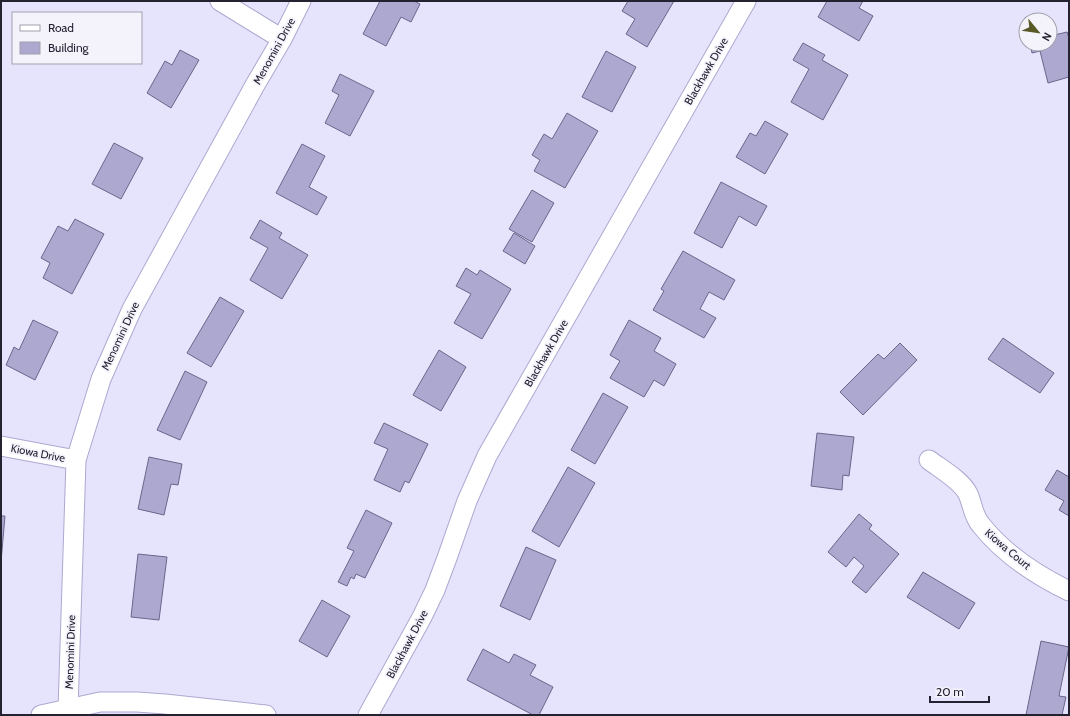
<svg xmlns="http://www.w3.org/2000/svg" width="1070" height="716" font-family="Cabin,sans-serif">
  <rect width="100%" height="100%" fill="#e6e4fd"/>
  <path fill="#ada8d0" stroke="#6b658a" d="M380 1H414L420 4 411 22 401 17 386 46 363 34Z
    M628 1H674L647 47 626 34 635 19 622 11Z
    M827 1H863L859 8 873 16 859 41 818 17Z
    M1067 32 1069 38V77L1048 83 1040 51 1032 53 1030 44H1050V36Z
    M803 43 825 55 822 60 848 75 823 120 791 102 809 69 793 60Z
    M180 50 199 60 171 108 147 93 165 61 172 65Z
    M606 51 636 67 612 112 582 97Z
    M340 74 374 91 350 136 325 123 339 95 332 91Z
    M567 113 598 131 565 188 534 171 540 160 532 155 544 134 552 139Z
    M765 121 788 134 765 174 736 157 750 133 756 136Z
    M114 143 143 158 121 199 92 184Z
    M302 144 325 156 309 187 327 197 317 215 276 193Z
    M721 182 767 206 756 226 739 216 722 248 694 233Z
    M532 190 554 203 532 242 509 229Z
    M75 219 104 234 72 294 43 278 50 263 41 258 58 226 68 231Z
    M260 220 282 233 279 238 308 255 282 299 250 280 268 248 250 238Z
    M514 233 535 246 525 264 503 251Z
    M683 251 735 280 724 300 709 292 700 309 716 318 704 338 653 310 664 291 661 289Z
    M466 268 477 275 480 270 511 289 482 339 454 323 471 294 456 286Z
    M220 297 244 311 211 367 187 353Z
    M33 320 58 332 35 380 6 365 14 347 19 350Z
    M629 320 661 338 654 351 676 364 664 386 654 380 644 397 610 378 620 361 610 355Z
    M1003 338 1054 373 1040 393 988 359Z
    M900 343 917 360 863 415 840 392 878 354 884 359Z
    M439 350 466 367 441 411 413 395Z
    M185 371 207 382 180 440 157 430Z
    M603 393 628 407 595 464 571 450Z
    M384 423 428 444 409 483 405 481 400 492 374 480 388 449 374 443Z
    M817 433 854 437 849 476 843 475 842 490 811 486Z
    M149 457 182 464 178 485 171 484 164 515 138 509Z
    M568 467 595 483 559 547 532 531Z
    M1057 470 1069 477V516L1059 510 1064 501 1045 490Z
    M366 510 392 523 365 578 356 574 354 579 351 577 347 586 338 582 354 551 347 548Z
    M859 514 872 525 869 529 899 554 866 593 852 582 864 566 854 557 846 567 828 552Z
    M1 516H5L1 562Z
    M526 547 556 560 530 620 500 606Z
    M138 554 167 557 159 620 131 617Z
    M923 572 975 603 959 629 907 597Z
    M322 600 350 616 327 657 299 641Z
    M1041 641 1069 647 1059 696 1066 697 1062 715H1026Z
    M483 649 509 663 514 654 536 665 530 675 553 687 539 715H533L467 680Z"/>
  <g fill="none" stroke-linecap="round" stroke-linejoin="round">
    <defs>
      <path id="minor" d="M220 1 282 39
        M1 446 76 460
        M929 460C941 469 962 481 968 494 973 505 973 516 981 525 1004 554 1036 575 1069 591
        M68 709 76 460 101 379 132 309 255 85 282 39 301 1
        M41 715 100 702H137L165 704 266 715
        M368 715 422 617 435 590 447 558 467 501 487 456 746 1"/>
    </defs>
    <use href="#minor" stroke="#ada8d0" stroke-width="21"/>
    <use href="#minor" stroke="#fff" stroke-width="19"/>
  </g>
  <g text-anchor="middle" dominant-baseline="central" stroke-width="3.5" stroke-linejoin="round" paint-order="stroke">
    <g font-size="11" fill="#242231" stroke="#f4f3fc">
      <text transform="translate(274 51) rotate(-61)">Menomini Drive</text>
      <text transform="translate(706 71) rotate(-60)">Blackhawk Drive</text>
      <text transform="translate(120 336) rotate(-65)">Menomini Drive</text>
      <text transform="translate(546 353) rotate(-60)">Blackhawk Drive</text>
      <text transform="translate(38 453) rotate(11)">Kiowa Drive</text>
      <text transform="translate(1008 549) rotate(40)">Kiowa Court</text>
      <text transform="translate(407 644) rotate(-62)">Blackhawk Drive</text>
      <text transform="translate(70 652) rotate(-88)">Menomini Drive</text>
    </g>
  </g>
  <rect width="1070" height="716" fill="none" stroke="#242231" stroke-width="4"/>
  <rect x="12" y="12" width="130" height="52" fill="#f4f3fc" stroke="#a19fab"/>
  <rect x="20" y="25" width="20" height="6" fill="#ffffff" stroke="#a19fab"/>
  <text x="48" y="32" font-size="12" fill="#242231">Road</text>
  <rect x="20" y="42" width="20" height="12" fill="#ada8d0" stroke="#a19fab"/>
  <text x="48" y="52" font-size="12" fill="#242231">Building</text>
  <g transform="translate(1038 32) rotate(119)"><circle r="19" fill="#f4f3fc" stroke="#a19fab"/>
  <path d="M0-3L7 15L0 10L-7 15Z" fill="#585927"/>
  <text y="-6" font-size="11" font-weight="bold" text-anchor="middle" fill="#242231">N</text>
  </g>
  <path d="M930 696v6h59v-6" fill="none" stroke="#242231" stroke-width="2"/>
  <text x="936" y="696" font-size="12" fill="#242231" stroke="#f4f3fc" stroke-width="3" paint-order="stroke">20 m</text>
</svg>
